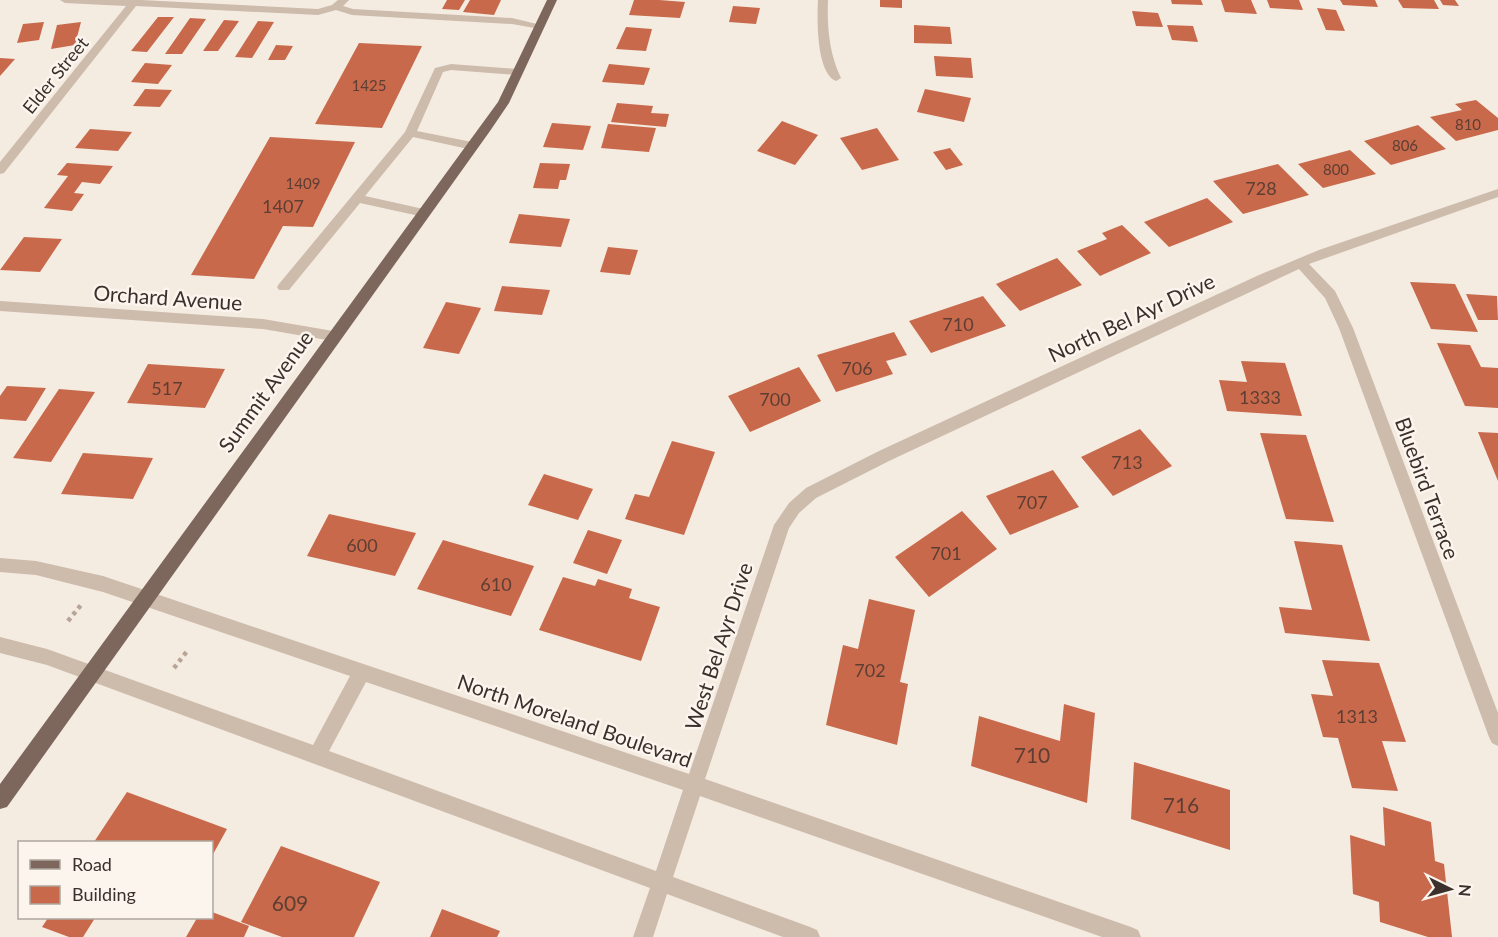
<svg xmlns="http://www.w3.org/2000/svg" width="1498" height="937" font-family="Lato,sans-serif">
  <rect width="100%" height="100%" fill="#f4ebe1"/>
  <path fill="#c8694b" d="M447 0H465L459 10 442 9Z
    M470 0H501L494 15 463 12Z
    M634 0H659L685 2 680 18 629 15Z
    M880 0H902V8L880 7Z
    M1171 0H1201L1203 5 1172 4Z
    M1221 0H1251L1257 14 1225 12Z
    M1267 0H1299L1303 10 1270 8Z
    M1340 0H1375L1378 7 1343 5Z
    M1398 0H1434L1439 9 1403 8Z
    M1440 0H1455L1459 6 1443 5Z
    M733 6 760 8 756 24 729 22Z
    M1317 8 1336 10 1345 31 1326 30Z
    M1132 11 1158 13 1163 27 1136 26Z
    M158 17H174L147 52 131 51Z
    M190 18 206 19 182 54H165Z
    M224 20 239 21 218 51H203Z
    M258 21 274 22 252 58 235 57Z
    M44 22 39 40 17 43 23 24Z
    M81 22 75 45 51 49 57 25Z
    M914 25 950 27 952 44 914 43Z
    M1167 25 1193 26 1198 42 1172 40Z
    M626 27 652 29 646 51 616 49Z
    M359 43 422 46 382 128 315 124Z
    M276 45 293 46 285 60H268Z
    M934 56 971 58 973 78 936 76Z
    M0 58 15 59 0 76Z
    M145 63 172 65 158 84 131 82Z
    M609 64 650 68 644 85 602 82Z
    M145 89 172 90 160 107 133 106Z
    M925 89 971 98 964 122 917 112Z
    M1476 100 1498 118V130L1456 141 1430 117 1462 110 1455 104Z
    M617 103 653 106 651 113 669 114 666 127 611 122Z
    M782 121 818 135 795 165 757 151Z
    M552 123 591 126 583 150 543 147Z
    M608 124 656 128 649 152 601 148Z
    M1418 125 1446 149 1391 165 1364 141Z
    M877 128 899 160 862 170 840 138Z
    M90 129 132 132 118 151 75 148Z
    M270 137 355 142 313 227 283 226 254 279 191 275Z
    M950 148 963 165 946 170 933 152Z
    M1350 150 1376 174 1323 188 1298 164Z
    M67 163 113 166 100 184 82 182 74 193 84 194 72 211 44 208 68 176 57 175Z
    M540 163 570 164 566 180H560L558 189 533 188Z
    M1278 164 1309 195 1243 214 1213 181Z
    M1207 198 1233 222 1169 247 1144 222Z
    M519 214 570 219 561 247 509 243Z
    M1122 225 1151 253 1100 276 1077 251 1107 239 1102 233Z
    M24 237 62 239 40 272 0 270Z
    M608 247 638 250 630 275 600 272Z
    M1057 258 1082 285 1020 311 996 284Z
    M1410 282 1455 284 1478 332 1431 329Z
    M502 286 550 290 542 315 494 311Z
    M1466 294 1497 296 1498 320H1478Z
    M983 296 1006 326 931 353 909 321Z
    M446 302 481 308 459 354 423 348Z
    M894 332 907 355 886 361 893 374 836 392 817 355Z
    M1437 343 1470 345 1481 367 1498 368V408L1465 406Z
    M1241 361 1285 363 1302 416 1227 411 1219 380 1247 382Z
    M148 364 225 369 205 408 127 403Z
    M799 367 821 401 750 432 728 396Z
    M7 386 46 388 26 421 0 419V396Z
    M59 389 95 392 51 462 13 458Z
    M1140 429 1172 466 1113 496 1081 457Z
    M1478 432 1498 433V481Z
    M1260 433 1306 435 1334 522 1286 519Z
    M672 441 715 452 684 535 625 519 635 494 649 497Z
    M83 453 153 458 133 499 61 494Z
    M1053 470 1079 507 1010 535 986 496Z
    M544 474 593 489 578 520 528 505Z
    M962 511 997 549 929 597 895 557Z
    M329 514 416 533 395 576 307 556Z
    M588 530 622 540 607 574 573 563Z
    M443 540 534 566 511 616 417 589Z
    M1294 541 1342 545 1370 641 1285 633 1279 607 1312 610Z
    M563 577 595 586 598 579 632 589 629 598 660 607 641 661 539 630Z
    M869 599 915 610 900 682 908 684 897 745 826 725 843 645 858 649Z
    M1322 660 1379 663 1406 742 1382 741 1398 791 1352 788 1338 738 1323 737 1311 694 1333 696Z
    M1064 704 1095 713 1087 803 971 766 979 716 1060 741Z
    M1134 762 1230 790V850L1131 819Z
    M127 792 227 829 212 856V842H94Z
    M1383 807 1431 822 1435 861 1444 864 1452 937H1428L1380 922 1379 902 1353 894 1350 835 1385 846Z
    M281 846 380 882 354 937H282L241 922Z
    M442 909 500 931 497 937H430Z
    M212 912 249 926 244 937H186L197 918H212Z
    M48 918H95L83 937H69L42 927Z"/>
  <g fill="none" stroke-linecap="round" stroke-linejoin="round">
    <path stroke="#b9a596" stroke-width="4.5" stroke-dasharray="4 4" stroke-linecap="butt" d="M68 621 81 605
      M174 668 188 650"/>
    <path fill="#cdbbac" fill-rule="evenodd" d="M60 0H141L318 9 332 5 338 0H349L343 6 353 9 512 18 545 26 540 29 512 24 352 15 336 10 318 15 136 6 4 173 0 174V162L126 6 65 3Z
      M818 0H828C827 28 829 53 841 78L836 81C816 73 817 18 818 0Z
      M451 64 518 69 523 72 518 75 451 70 443 72 417 131 477 143V149L473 150 413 137 365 196 428 210V216L424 217 360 203 289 290H279L277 287 279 284 405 132 435 68Z
      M1498 189V197L1309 264 1335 291 1353 328 1498 713V746L1492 743 1489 737 1339 328 1325 298 1299 269 889 461 816 498 799 513 789 528 705 779 1131 927 1138 930 1141 937H1102L700 796 673 877 810 927 817 930 820 937H783L667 894 653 937H633L650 888 47 665 0 653V637L47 649 313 745 350 676 103 592 36 575 0 572V558L36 561 103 576 689 774 774 525 789 503 806 488 879 451 1259 275 1319 250ZM366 682 683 790 656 871 329 751Z
      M0 301 263 319 333 331 340 336 333 341 263 329 0 311Z"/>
    <path fill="#7d675c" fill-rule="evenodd" d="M547 0H557L509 103 490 131 7 807 0 809V784L498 102Z"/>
  </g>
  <g text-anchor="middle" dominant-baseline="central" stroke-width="5" stroke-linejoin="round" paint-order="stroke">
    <g font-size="15" fill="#5e3e33">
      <text x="369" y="85">1425</text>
      <text x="1468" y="124">810</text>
      <text x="1405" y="145">806</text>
      <text x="1336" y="169">800</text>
      <text x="303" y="183">1409</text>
    </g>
    <g font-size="18" fill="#3b302b" stroke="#fbf5ee">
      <text transform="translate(55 75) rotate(-51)">Elder Street</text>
    </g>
    <g font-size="18" fill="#5e3e33">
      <text x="1261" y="188">728</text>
      <text x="283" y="206">1407</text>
      <text x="958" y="324">710</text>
      <text x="857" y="368">706</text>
      <text x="167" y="388">517</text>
      <text x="1260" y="397">1333</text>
      <text x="775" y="399">700</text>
      <text x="1127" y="462">713</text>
      <text x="1032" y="502">707</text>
      <text x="362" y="545">600</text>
      <text x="946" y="553">701</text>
      <text x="496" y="584">610</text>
      <text x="870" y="670">702</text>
      <text x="1357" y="716">1313</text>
    </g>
    <g font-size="21" fill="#3b302b" stroke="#fbf5ee">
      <text transform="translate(168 297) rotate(4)">Orchard Avenue</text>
      <text transform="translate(1131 317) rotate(-25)">North Bel Ayr Drive</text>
      <text transform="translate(265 391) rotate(-54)">Summit Avenue</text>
      <text transform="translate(1428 488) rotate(70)">Bluebird Terrace</text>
      <text transform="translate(718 646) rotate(-72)">West Bel Ayr Drive</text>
      <text transform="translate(575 720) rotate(19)">North Moreland Boulevard</text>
    </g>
    <g font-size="21" fill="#5e3e33">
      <text x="1032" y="754">710</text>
      <text x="1181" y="804">716</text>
      <text x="290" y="902">609</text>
    </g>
  </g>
  <rect x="18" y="841" width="195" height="78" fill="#fbf5ee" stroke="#aea6a0" stroke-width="1.5"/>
  <rect x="30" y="860" width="30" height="9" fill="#7d675c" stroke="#aea6a0" stroke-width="1.5"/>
  <text x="72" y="871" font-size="18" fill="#3b302b">Road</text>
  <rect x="30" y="886" width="30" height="18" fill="#c8694b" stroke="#aea6a0" stroke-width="1.5"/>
  <text x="72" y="901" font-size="18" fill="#3b302b">Building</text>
  <g transform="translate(1450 889) rotate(95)" stroke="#fbf5ee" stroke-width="4.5" paint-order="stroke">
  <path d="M0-4.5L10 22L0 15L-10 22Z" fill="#3b302b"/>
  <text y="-9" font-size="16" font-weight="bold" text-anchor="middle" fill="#3b302b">N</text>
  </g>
</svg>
